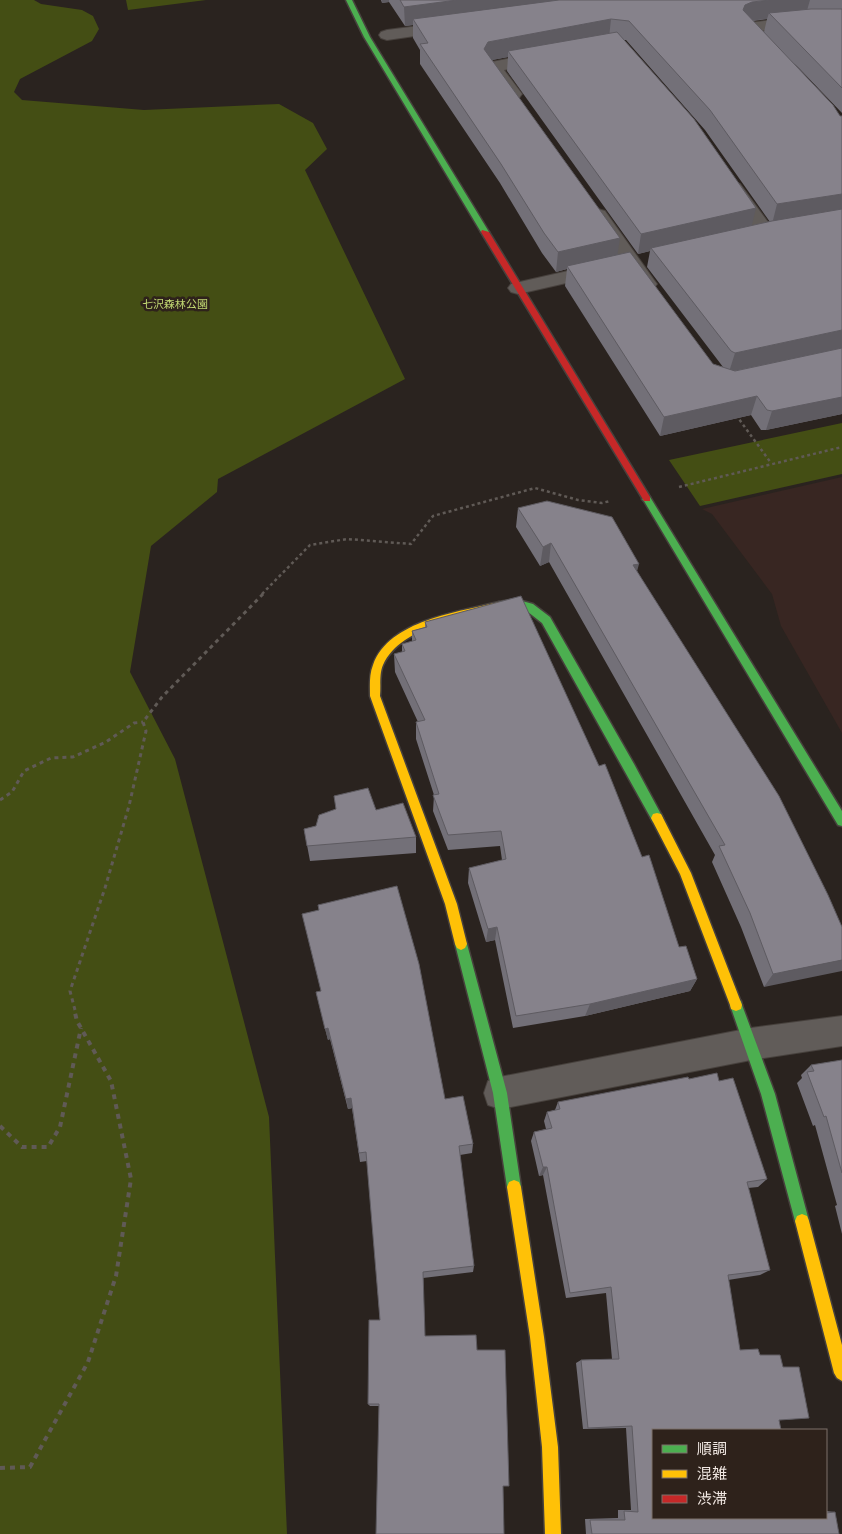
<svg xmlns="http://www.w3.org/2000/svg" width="842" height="1534" font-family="Raleway,'Noto Sans JP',sans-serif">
  <rect width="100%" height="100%" fill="#2a231f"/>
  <path fill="#382622" d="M842 477V733L781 626 772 594 712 514 702 509Z"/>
  <path fill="#444e14" d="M0 0H34L41 4 82 10 93 16 99 29 92 41 20 79 14 92 22 100 144 110 279 104 313 123 327 149 305 170 405 379 218 479 217 492 151 546 130 672 175 759 269 1117 287 1534H0Z
    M126 0H206L128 10Z
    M842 423V474L700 506 669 460Z"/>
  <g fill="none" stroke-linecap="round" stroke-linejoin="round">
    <defs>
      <path id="street" d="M806 16H842V26H806L760 31 774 47 772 50C758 54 747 38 740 28L742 25 748 23Z
        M450 22 456 24 458 27 456 30 387 40 381 38 379 35 381 32 387 30Z
        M545 51 551 52 553 56 551 60 504 70 522 94 519 98 513 99 507 98 485 67 487 63Z
        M733 182 740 184 773 229 776 233 773 237 766 239 759 237 724 188 726 184Z
        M598 209 605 211 654 280 657 284 654 288 647 290 640 288 589 215 591 211Z
        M603 263 610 265 613 269 610 273 518 294 511 292 508 288 511 284Z
        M842 1016V1046L751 1060 500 1109 488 1105 484 1093 488 1081 500 1077 751 1028Z"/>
      <path id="fast" d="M346 0H352L370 37 489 232 488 234 481 232 364 37Z
        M647 496 650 497 842 811V826L838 825 644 501 642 499Z
        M515 599 533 604 550 617 634 764 663 818 661 822 657 823 653 822 542 623 523 608 499 610 494 606 499 602Z
        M461 938 465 940 467 944 507 1093 521 1187 519 1192 514 1194 509 1192 507 1187 493 1093 455 944 457 940Z
        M736 999 741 1001 742 1005 775 1094 809 1221 807 1226 802 1228 797 1226 795 1221 761 1094 730 1005 731 1001Z"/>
      <path id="slow" d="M499 602 504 606 503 609C465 621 403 623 383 665 379 674 381 686 380 696L457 904 467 944 465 948 461 950 457 948 455 944 445 904 370 696C370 686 369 675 373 665 389 620 459 612 499 602Z
        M657 813 661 814 691 873 742 1005 741 1009 736 1011 731 1009 730 1005 680 874 651 818 653 814Z
        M514 1180 519 1182 521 1187 544 1337 558 1447 561 1534H545L542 1447 530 1337 507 1187 509 1182Z
        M802 1214 807 1216 809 1221 842 1345V1381L837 1378 834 1373 795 1221 797 1216Z"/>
      <path id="jam" d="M482 230 489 232 650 497V501H644L481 232Z"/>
    </defs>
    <use href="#street" stroke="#47413d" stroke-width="2"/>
    <use href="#fast" stroke="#47413d" stroke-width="3"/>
    <use href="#slow" stroke="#47413d" stroke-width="3"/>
    <use href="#jam" stroke="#47413d" stroke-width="3"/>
    <path stroke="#605a56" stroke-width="2.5" stroke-dasharray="3 3" stroke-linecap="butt" d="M736 415 771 463
      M679 487 842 447
      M262 594 310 545 347 539 411 544 433 516 535 488 578 500 602 503 610 501"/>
    <path stroke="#605a56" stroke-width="3" stroke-dasharray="4 4" stroke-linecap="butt" d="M0 800 12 792 24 771 51 758 73 757 106 742 134 723 143 722
      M75 1010 70 991 105 888 129 806 146 731 143 722 162 697 264 593"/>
    <path stroke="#605a56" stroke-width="4" stroke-dasharray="5 5" stroke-linecap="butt" d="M0 1126 22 1147H48L60 1127 81 1028
      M0 1468 30 1467 88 1362 116 1276 131 1179 111 1081 77 1021 74 1009"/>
    <use href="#street" fill="#615c59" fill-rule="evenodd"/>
    <use href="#fast" fill="#4caf50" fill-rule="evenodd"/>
    <use href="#slow" fill="#ffc107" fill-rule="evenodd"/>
    <use href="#jam" fill="#c62828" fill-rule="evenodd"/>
  </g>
  <path fill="#737078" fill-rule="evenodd" d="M381 0H842V113L794 63 840 116H842V414L766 430H761L751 415 660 436 565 286 567 269 556 272 542 253 500 183 420 64V50L413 38V25L405 26 389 2 382 3ZM767 19 764 32 753 21ZM624 40H626L705 130 770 222 752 226ZM508 57 507 71 638 254 650 251 647 267 723 367 713 364 617 255 492 60Z
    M518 508 637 571 842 927 764 987 741 927 712 862 715 855 549 562 540 566 516 527Z
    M425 622 599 766 642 857 679 947 697 979 690 991 585 1016 513 1028 495 940 486 942 468 883 469 868 502 860 500 846 448 850 433 811 434 795 416 739V722H418L395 672 394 654 402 652V644L412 642V631L425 627Z
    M376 810 416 837V853L310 861 304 829Z
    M316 992 445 1099 473 1144 472 1153 460 1155 474 1266 473 1272 423 1278 379 1406H370L368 1404 380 1320 367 1161 360 1162 352 1108 348 1109 330 1039 328 1040Z
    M842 1060V1234L835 1206 837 1205 815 1125 813 1126 797 1083 802 1078 801 1075 811 1065Z
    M689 1079 719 1081 767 1179 758 1187 748 1188 770 1270 760 1275 728 1280 740 1350 760 1355 783 1367 809 1418 653 1430 826 1518V1511L835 1512 839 1534H586L585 1519 618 1518V1510H631L626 1428 583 1429 576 1363 581 1360 612 1359 606 1293 566 1298 543 1175 539 1176 531 1141 534 1132 546 1129 544 1121 547 1112 555 1110 558 1102Z"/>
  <path fill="#5e5b61" d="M382 0H389V2L382 3Z
    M457 0H602L413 19V25L405 26 404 7Z
    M770 0H810L806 14 769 13 767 19 748 21 743 10 745 5 752 2Z
    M611 19 609 38 508 51V57L487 61 484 49 488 42Z
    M842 194V213L772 224 777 204Z
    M756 208 751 229 651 248 650 251 638 254 641 234Z
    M620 238 617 258 567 266V269L556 272 558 252Z
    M842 330V348L729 372 735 353Z
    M757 396 751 415 660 436 664 417Z
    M842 397V414L766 430 772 411Z
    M551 543 549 562 540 566 543 547Z
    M639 564 634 583 633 565Z
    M497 927 495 940 486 942 488 929Z
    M842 960V971L764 987 773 974Z
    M697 979 690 991 585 1016 590 1004Z
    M328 1028 330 1039 328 1040 325 1029Z
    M351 1098 353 1108 348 1109 346 1099Z
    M543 1167H547L543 1175 539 1176Z"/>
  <path fill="#86828b" stroke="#5e5b61" d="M400 0H457L404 7Z
    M559 0H770L752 2 745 5 743 10 833 105 840 116H842V194L777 204 710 110 629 21 611 19 488 42 484 49 620 238 558 252 544 233 501 164 420 44 428 43 413 19Z
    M811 9H842V88L769 13Z
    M617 32 694 119 756 208 641 234 508 51Z
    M842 209V330L735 353 731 351 651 248 772 221Z
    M630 252 713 364 735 371 842 348V397L772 411 767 410 757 396 664 417 567 266Z
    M547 501 612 517 639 564 633 565 779 796 828 895 842 927V960L773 974 750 913 719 846 725 845 551 543 543 547 518 508Z
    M521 596 599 766 605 764 642 857 649 855 679 947 686 946 697 979 590 1004 516 1016 497 927 488 929 469 868 506 859 501 831 448 835 433 795 439 794 416 722 425 720 394 654 405 651 402 644 416 640 412 631 427 627 425 622Z
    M368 788 376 810 403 803 416 837 307 846 304 829 316 826 319 815 336 809 334 796Z
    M397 886 419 964 445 1099 463 1096 473 1144 459 1146 474 1266 423 1272 425 1336 476 1335 477 1350H505L509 1486H503L504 1534H376L379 1404H368L369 1320H380L366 1152 359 1153 351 1098 346 1099 328 1028 325 1029 316 992 321 991 302 914 319 910 318 905Z
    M842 1060V1173L826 1116 824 1117 807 1072 814 1071 811 1065Z
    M717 1073 719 1081 733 1078 767 1179 747 1182 770 1270 728 1275 740 1350 758 1349 760 1355H780L783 1367H799L809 1418 779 1420 781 1430H653V1518H826V1513L835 1512 839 1534H592L590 1520H625L624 1511 638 1512 632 1426 588 1428 581 1360 619 1359 611 1287 570 1293 547 1167H543L534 1132 552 1128 547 1112 560 1109 558 1102 688 1077 689 1079Z"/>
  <g text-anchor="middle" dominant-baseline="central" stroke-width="5" stroke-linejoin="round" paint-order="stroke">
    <g font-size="11" fill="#c0d771" stroke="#2e221b">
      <text x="175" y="304">七沢森林公園</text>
    </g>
  </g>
  <rect x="652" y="1429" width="175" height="90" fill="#2e221b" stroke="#7c716b"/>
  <rect x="662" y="1445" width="25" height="8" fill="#4caf50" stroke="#7c716b"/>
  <text x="697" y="1454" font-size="15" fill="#f1e8e3">順調</text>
  <rect x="662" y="1470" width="25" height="8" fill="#ffc107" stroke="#7c716b"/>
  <text x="697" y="1479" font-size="15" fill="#f1e8e3">混雑</text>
  <rect x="662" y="1495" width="25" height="8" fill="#c62828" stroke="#7c716b"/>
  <text x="697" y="1504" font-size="15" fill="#f1e8e3">渋滞</text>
</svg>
